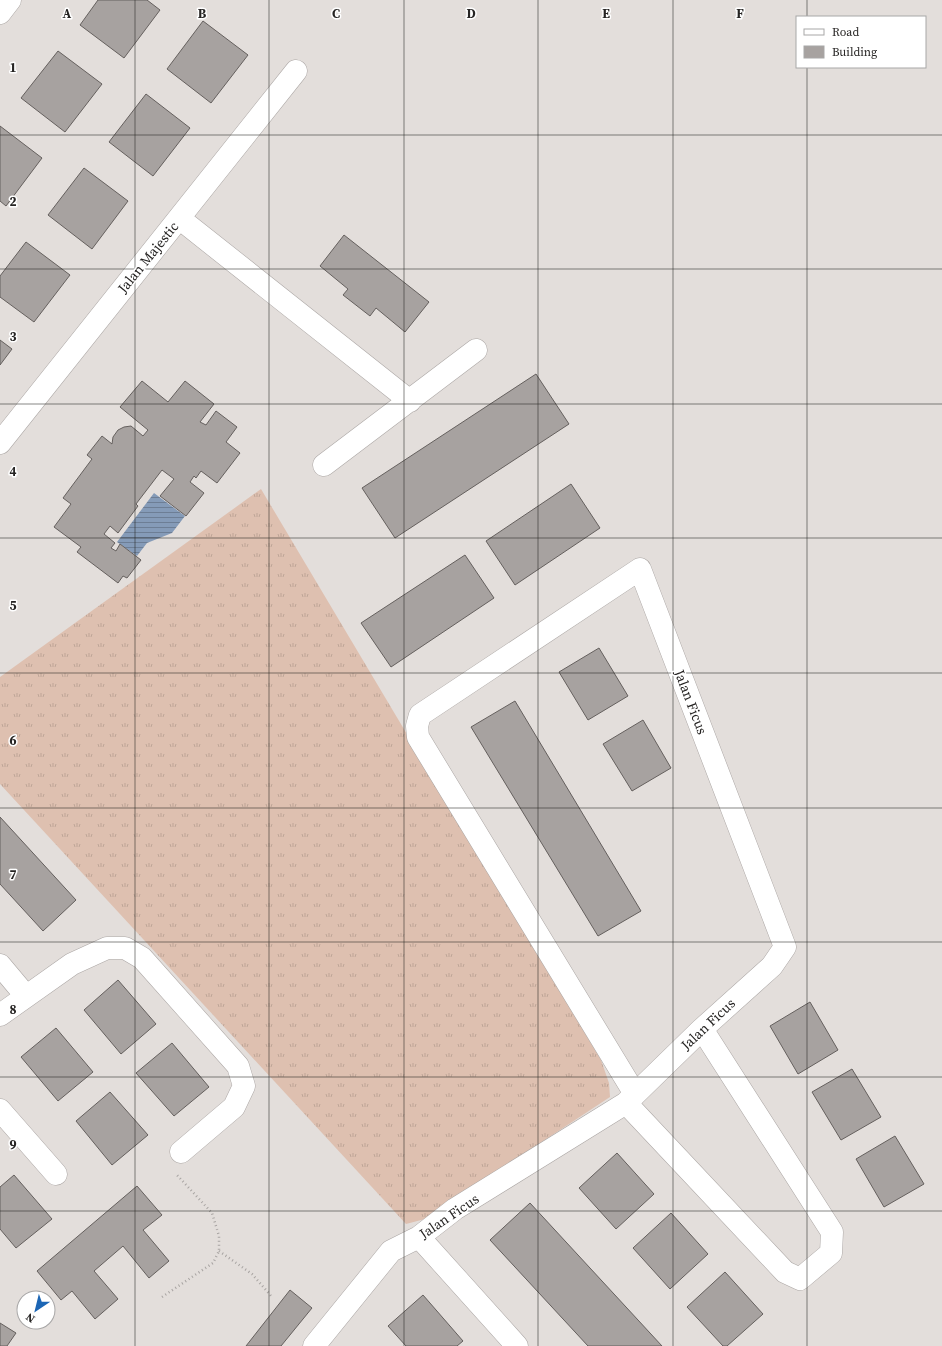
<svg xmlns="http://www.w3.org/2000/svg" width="942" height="1346" font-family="'Source Serif 4',serif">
  <defs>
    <pattern id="grass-tufts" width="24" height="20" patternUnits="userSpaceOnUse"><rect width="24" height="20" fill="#dec0b0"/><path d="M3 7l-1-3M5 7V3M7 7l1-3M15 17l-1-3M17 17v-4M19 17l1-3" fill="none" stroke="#bea597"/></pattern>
    <pattern id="water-rules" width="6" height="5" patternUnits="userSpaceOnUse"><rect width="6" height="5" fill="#859bb8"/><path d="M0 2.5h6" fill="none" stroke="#6d7e95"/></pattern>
  </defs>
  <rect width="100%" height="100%" fill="#e3dedb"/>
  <path fill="url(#grass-tufts)" d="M261 489 601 1060 609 1083 610 1097 425 1219 406 1224 0 784V677Z"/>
  <path fill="url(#water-rules)" d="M154 493 185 516 172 533 147 543 137 556 117 542Z"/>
  <path fill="#a7a2a0" stroke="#65605e" d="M98 0H147L160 10 124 58 80 25Z
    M203 21 248 55 211 103 167 69Z
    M58 51 102 84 65 132 21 98Z
    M146 94 190 128 153 176 109 142Z
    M0 126 42 158 6 206 0 201Z
    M84 168 128 201 92 249 48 215Z
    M344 235 429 302 405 332 376 308 370 316 343 295 348 289 320 266Z
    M26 242 70 275 34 322 0 297V276Z
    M0 340 12 349 0 365Z
    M536 374 569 424 395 538 362 488Z
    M142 381 168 402 185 381 214 404 200 422 206 425 216 411 237 427 226 442 240 453 217 483 201 471 196 478 194 476 190 482 204 493 186 516 160 496 174 479 162 470 136 504 138 506 118 533 110 526 104 534 115 543 111 548 116 551 120 544 141 560 127 578 123 576 118 583 77 552 81 547 54 527 71 504 63 498 92 459 87 455 102 436 112 444 113 437 118 430 124 427 131 426 143 436 148 430 120 407Z
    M571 484 600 528 515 585 486 541Z
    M465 555 494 598 391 667 361 623Z
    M599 648 628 696 588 720 559 672Z
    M515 701 641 911 598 936 471 727Z
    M643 720 671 768 632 791 603 744Z
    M0 817 76 900 43 931 0 884Z
    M118 980 156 1024 121 1054 84 1010Z
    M810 1002 838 1050 798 1074 770 1026Z
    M56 1028 93 1072 58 1101 21 1057Z
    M172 1043 209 1087 174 1116 136 1073Z
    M852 1069 881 1117 841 1140 812 1092Z
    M110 1092 148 1135 112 1165 76 1121Z
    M895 1136 924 1184 884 1207 856 1159Z
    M617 1153 654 1194 616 1229 579 1188Z
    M14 1175 52 1219 16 1248 0 1229V1187Z
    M137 1186 162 1215 143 1230 169 1261 149 1278 123 1246 94 1271 118 1299 95 1319 72 1291 61 1300 37 1271Z
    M530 1203 662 1346H588L490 1240Z
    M671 1213 708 1254 670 1289 633 1248Z
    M725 1272 763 1314 727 1346H723L687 1307Z
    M290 1290 312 1308 281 1346H246Z
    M423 1295 463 1341 457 1346H406L388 1326Z
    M0 1323 16 1333 7 1346H0Z"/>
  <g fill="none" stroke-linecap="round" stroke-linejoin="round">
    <defs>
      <path id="minor" d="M0 13 10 0
        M179 218 410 401
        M0 443 296 71
        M324 465 476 350
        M0 965 26 996
        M0 1015 72 964 107 948H125L142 958 238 1066 244 1086 234 1107 181 1152
        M626 1103 785 1272 800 1279 831 1253 832 1232 702 1029
        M0 1110 56 1174
        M419 1237 517 1346
        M314 1346 391 1251 419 1237 455 1209 626 1103 702 1029 772 966 785 947 640 569 420 715 417 726 418 737 635 1094"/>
    </defs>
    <use href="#minor" stroke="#aca7a5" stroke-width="23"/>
    <path stroke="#a8a4a2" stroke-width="2.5" stroke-dasharray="1 3" stroke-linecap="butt" d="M219 1251 252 1274 272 1297
      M162 1297 213 1263 219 1251V1236L212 1213 177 1175"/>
    <use href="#minor" stroke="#fff" stroke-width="22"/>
  </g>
  <path fill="none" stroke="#262423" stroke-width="1" stroke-opacity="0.55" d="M135 0V1346M269 0V1346M404 0V1346M538 0V1346M673 0V1346M807 0V17M807 67V1346M0 135H942M0 269H942M0 404H942M0 538H942M0 673H942M0 808H942M0 942H942M0 1077H942M0 1211H942"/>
  <g text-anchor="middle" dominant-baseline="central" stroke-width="3" stroke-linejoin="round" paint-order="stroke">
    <g font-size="14" fill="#262423" stroke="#fff">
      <text transform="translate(148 257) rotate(-51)">Jalan Majestic</text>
      <text transform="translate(691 702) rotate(69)">Jalan Ficus</text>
      <text transform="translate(708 1024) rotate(-43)">Jalan Ficus</text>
      <text transform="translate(449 1216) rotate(-34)">Jalan Ficus</text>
    </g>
  </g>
  <g font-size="13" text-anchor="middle" font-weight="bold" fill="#262423" stroke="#fff" stroke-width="3" stroke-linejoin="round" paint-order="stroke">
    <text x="67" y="18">A</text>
    <text x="202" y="18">B</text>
    <text x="336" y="18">C</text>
    <text x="471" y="18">D</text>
    <text x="606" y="18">E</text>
    <text x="740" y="18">F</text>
    <text x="13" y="72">1</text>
    <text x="13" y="206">2</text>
    <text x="13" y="341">3</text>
    <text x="13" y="476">4</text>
    <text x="13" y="610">5</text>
    <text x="13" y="745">6</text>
    <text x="13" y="879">7</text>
    <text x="13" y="1014">8</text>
    <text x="13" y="1149">9</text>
  </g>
  <rect x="796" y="16" width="130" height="52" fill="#ffffff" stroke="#a8a7a7"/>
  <rect x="804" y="29" width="20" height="6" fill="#ffffff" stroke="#a8a7a7"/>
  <text x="832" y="36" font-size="12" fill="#262423">Road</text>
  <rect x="804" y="46" width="20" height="12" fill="#a7a2a0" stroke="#a8a7a7"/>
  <text x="832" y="56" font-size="12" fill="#262423">Building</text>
  <g transform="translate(36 1310) rotate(215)"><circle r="19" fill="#ffffff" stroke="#a8a7a7"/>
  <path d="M0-3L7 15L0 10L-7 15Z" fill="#1c66b5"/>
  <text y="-6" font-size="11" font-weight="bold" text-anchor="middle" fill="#262423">N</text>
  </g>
</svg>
